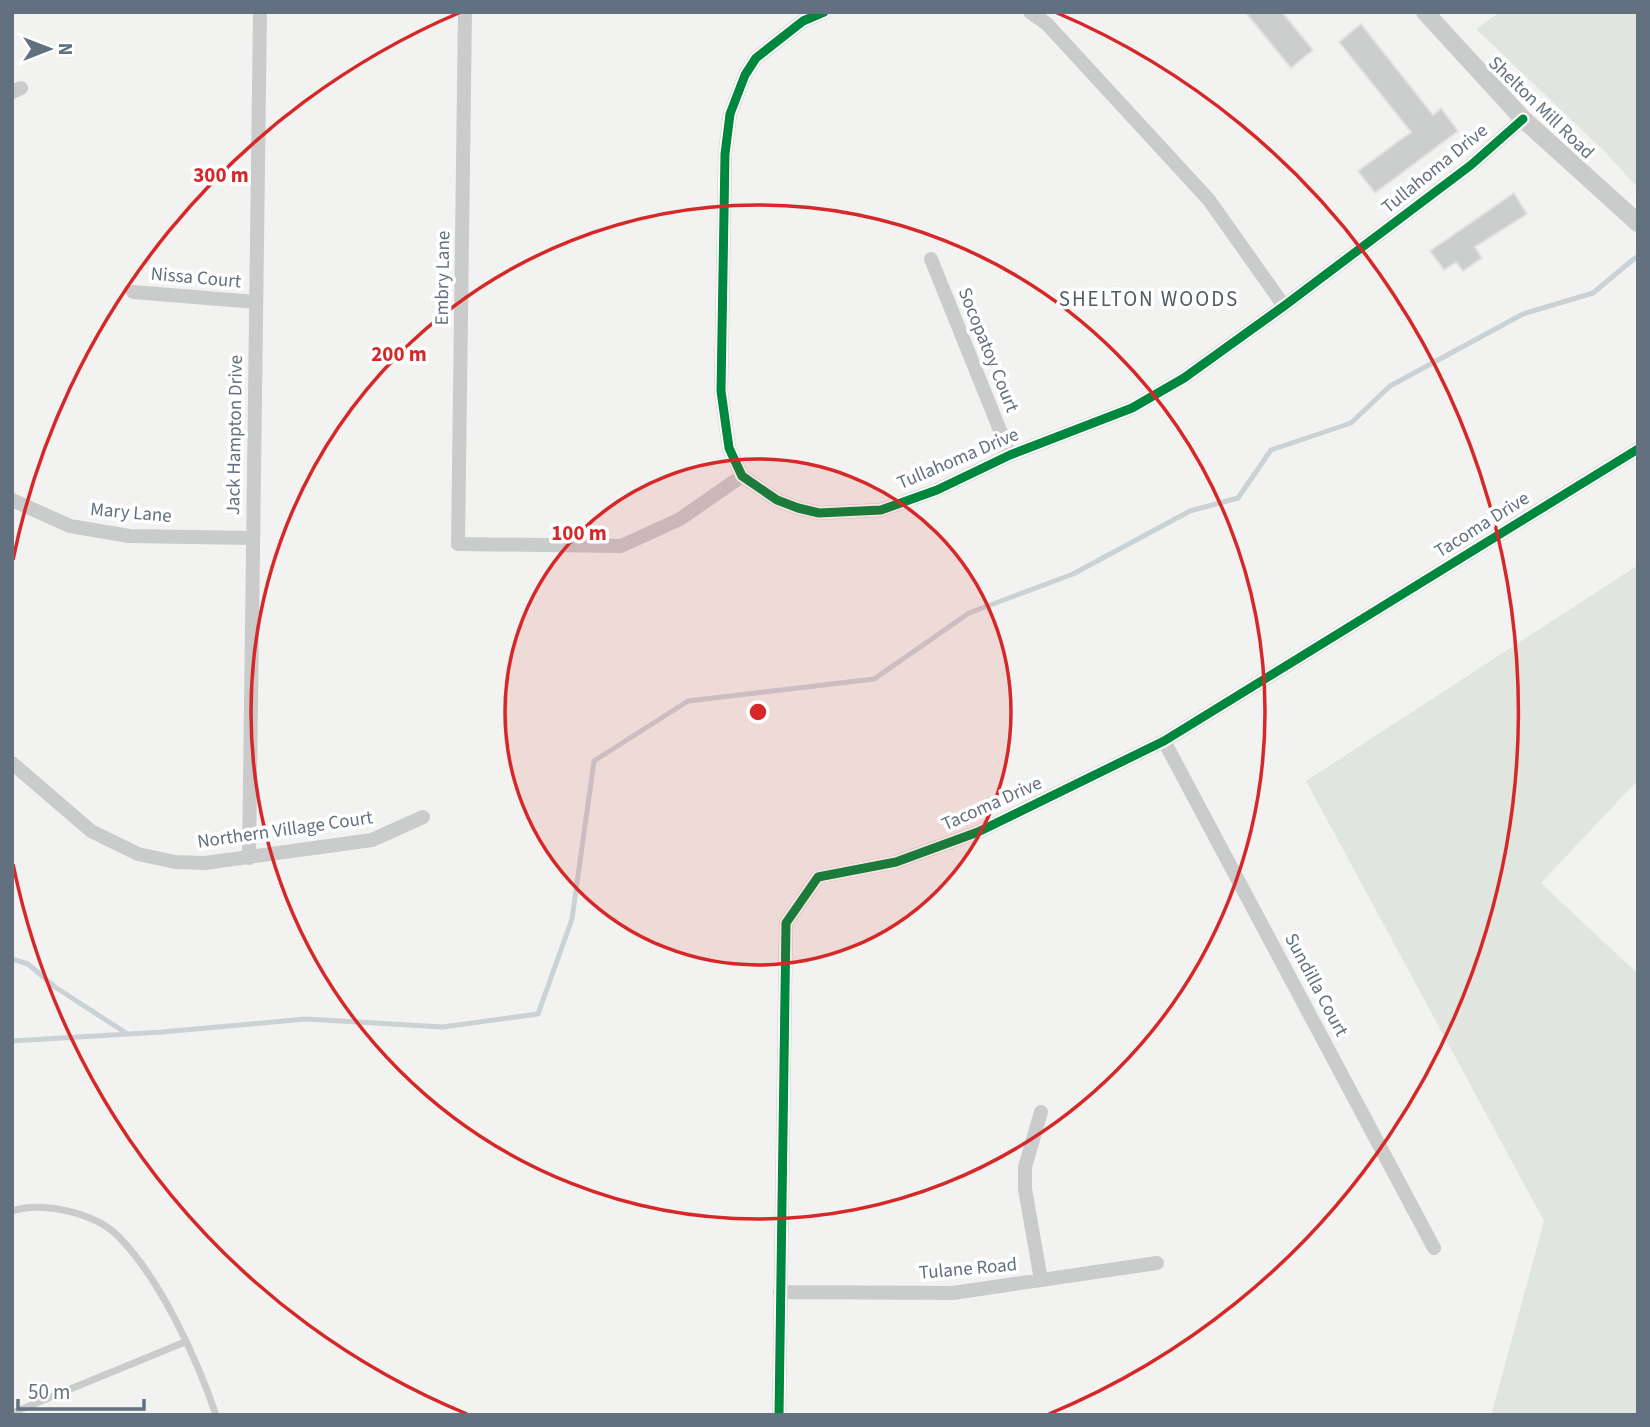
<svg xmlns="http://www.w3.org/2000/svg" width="1650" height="1427" font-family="'Source Sans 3',sans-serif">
  <rect width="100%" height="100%" fill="#f2f3f0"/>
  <path fill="#e1e5df" d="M1500 12H1638V188L1605 152 1476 29Z
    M1638 565V780L1541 883 1638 974V1415H1498L1492 1412 1544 1221 1306 781Z"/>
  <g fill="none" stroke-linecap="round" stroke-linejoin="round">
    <path stroke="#cbd2d5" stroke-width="5" d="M12 959 28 964 55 987 126 1033
      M12 1041 162 1032 306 1019 443 1027 538 1014 572 919 594 761 688 701 874 679 969 613 1073 574 1190 511 1238 498 1271 450 1351 423 1390 386 1523 314 1593 293 1635 258"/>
  </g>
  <path fill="#cccecd" stroke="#e2e2e0" stroke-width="2" d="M1245 12H1282L1313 50 1291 68Z
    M1361 24 1433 115 1441 108 1458 131 1375 193 1358 171 1411 132 1339 42Z
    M1514 193 1527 214 1475 247 1482 258 1463 271 1456 262 1444 270 1430 251Z"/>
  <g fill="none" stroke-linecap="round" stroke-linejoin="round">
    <path stroke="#cacbcb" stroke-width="7" d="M12 1211C43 1201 95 1213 118 1236 160 1278 197 1359 216 1415
      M12 1413 185 1342"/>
    <path stroke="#cacbcb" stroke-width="14" d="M465 12 458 544 621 546 680 519 742 476
      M824 12 803 21 756 58 745 75 730 114 725 154 721 391 729 448 742 476 777 500 798 508 819 513 881 510 937 490 1010 455 1132 408 1184 378 1284 306 1471 165 1523 119
      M1030 12 1047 24 1209 200 1284 306
      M12 92 21 88
      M931 259 1010 455
      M133 292 256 302
      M12 500 70 526 129 536 253 538
      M1164 741 1434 1248
      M12 763 91 831 138 854 175 862 205 863 372 840 423 817
      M249 858 260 12
      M1041 1112 1025 1167V1189L1041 1280
      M780 1292 953 1293 1157 1263
      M779 1415 786 923 818 877 896 862 978 832 1164 741 1638 449"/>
    <path stroke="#cacbcb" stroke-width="18" d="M1425 12 1523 119 1638 223"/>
    <defs>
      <path id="cycleway" d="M824 12 803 21 756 58 745 75 730 114 725 154 721 391 729 448 742 476 777 500 798 508 819 513 881 510 937 490 1010 455 1132 408 1184 378 1284 306 1471 165 1523 119
        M779 1415 786 923 818 877 896 862 978 832 1164 741 1638 449"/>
    </defs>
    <use href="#cycleway" stroke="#fff" stroke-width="13"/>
    <use href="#cycleway" stroke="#00873e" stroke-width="9"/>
  </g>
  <circle cx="758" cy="712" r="253" fill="#d62828" fill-opacity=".12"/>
  <g fill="none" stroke="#d62828" stroke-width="3.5">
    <circle cx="758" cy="712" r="253"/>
    <circle cx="758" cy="712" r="507"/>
    <path d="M467 1414A760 760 0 0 1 13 864M13 560A760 760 0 0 1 461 12M1055 12A760 760 0 0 1 1049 1414"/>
  </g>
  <g text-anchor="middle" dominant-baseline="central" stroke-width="7" stroke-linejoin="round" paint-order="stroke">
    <g font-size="19" fill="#637080" stroke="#fff">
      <text transform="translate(1541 108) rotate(44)">Shelton Mill Road</text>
      <text transform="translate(1435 169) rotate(-39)">Tullahoma Drive</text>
      <text transform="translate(196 278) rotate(5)">Nissa Court</text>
      <text transform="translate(443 278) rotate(-89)">Embry Lane</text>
      <text transform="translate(988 350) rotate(68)">Socopatoy Court</text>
      <text transform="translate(235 435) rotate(-89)">Jack Hampton Drive</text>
      <text transform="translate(958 459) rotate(-23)">Tullahoma Drive</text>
      <text transform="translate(131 513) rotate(5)">Mary Lane</text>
      <text transform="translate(1482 525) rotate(-32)">Tacoma Drive</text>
      <text transform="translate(992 804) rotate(-24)">Tacoma Drive</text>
      <text transform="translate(285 830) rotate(-8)">Northern Village Court</text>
      <text transform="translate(1316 985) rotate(62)">Sundilla Court</text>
      <text transform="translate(968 1269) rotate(-5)">Tulane Road</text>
    </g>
    <g font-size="21" letter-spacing="2" fill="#515a65" stroke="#fff">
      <text x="1149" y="299">SHELTON WOODS</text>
    </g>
  </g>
  <circle cx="758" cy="712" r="10" fill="#d62828" stroke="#fff" stroke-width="3.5"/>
  <g font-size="21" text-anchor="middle" font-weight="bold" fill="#d62828" stroke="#fff" stroke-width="7" stroke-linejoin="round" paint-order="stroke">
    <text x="221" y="182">300 m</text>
    <text x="399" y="361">200 m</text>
    <text x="579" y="540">100 m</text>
  </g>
  <rect width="1650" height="1427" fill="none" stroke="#637080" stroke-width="28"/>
  <g transform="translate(49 49) rotate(90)" stroke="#ffffff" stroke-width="5" paint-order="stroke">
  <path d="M0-5L12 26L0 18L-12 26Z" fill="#637080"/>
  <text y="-10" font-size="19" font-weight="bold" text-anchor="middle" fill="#637080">N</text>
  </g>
  <path d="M18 1399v10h126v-10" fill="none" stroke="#637080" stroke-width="3.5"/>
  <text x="28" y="1399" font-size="21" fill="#637080" stroke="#ffffff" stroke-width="5" paint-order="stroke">50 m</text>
</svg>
